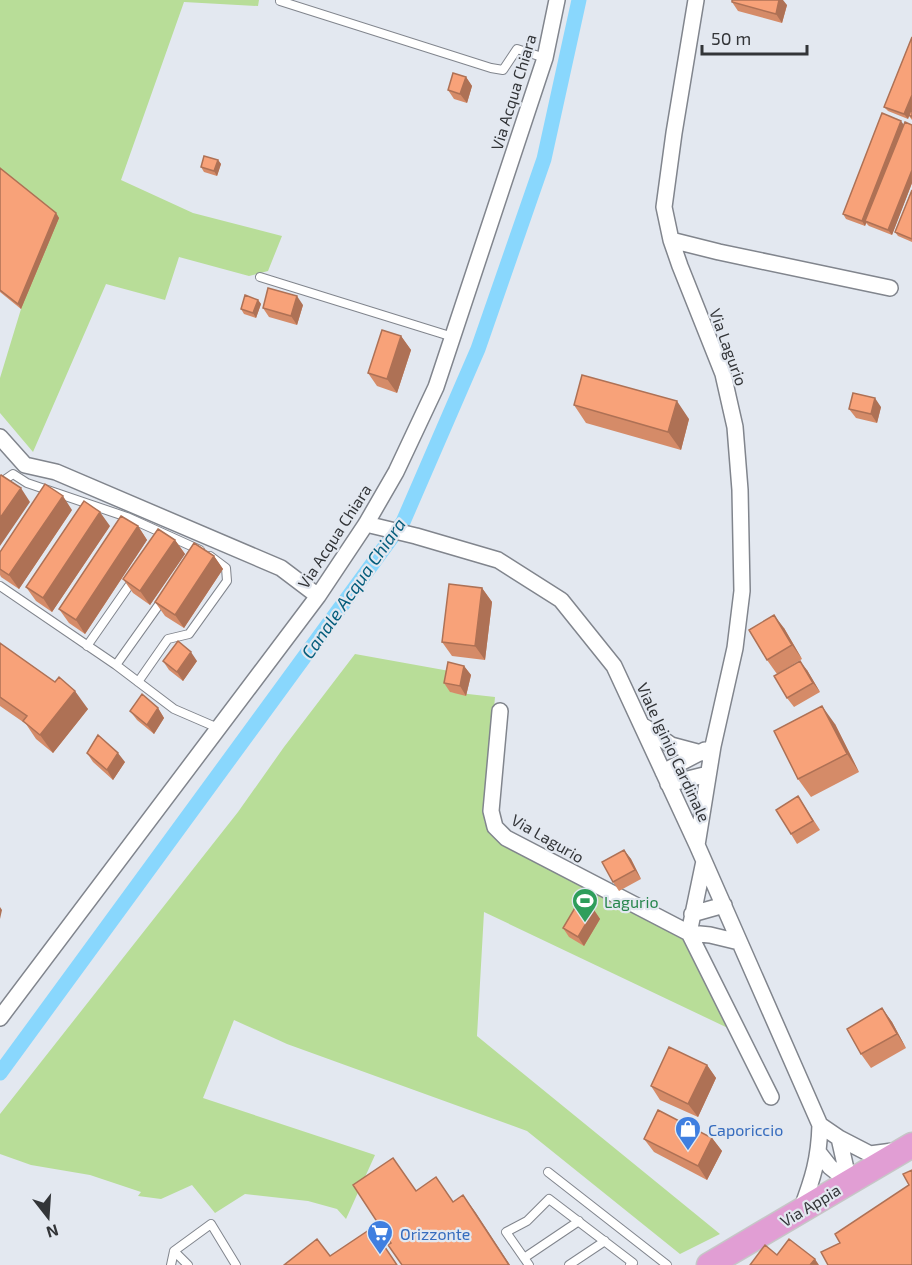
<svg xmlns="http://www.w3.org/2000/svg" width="912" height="1265" font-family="'Exo 2',sans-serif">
  <rect width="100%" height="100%" fill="#e3e8f0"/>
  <path fill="#b8dd98" d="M0 0H259L258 6 184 2 121 180 193 213 282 236 268 271 249 276 179 257 165 300 106 284 33 452 0 413V378L21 309 0 176Z
    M355 654 455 672 450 692 495 697 484 821 493 837 683 936 730 1029 484 912 477 1036 720 1234 680 1254 527 1131 287 1044 234 1020 203 1098 375 1155 346 1219 337 1209 308 1201 245 1194 215 1213 192 1185 161 1199 138 1196 141 1192 90 1175 31 1165 0 1154V1114L238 812 284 747Z"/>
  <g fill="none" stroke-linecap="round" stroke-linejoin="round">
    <path stroke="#89d7fd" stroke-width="15" d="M0 1073 403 522 478 349 544 159 579 0"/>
    <defs>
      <path id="lane" d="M280 1 491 68 503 70 517 49 545 58
        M260 277 453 337
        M0 483 13 474 27 483 127 517 200 550
        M0 586 116 665 174 709 218 728
        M87 646 133 580
        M116 665 163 599
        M138 682 168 639 189 634 227 581 226 568 210 556
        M548 1172 667 1265
        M174 1251 188 1265
        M524 1258 579 1221
        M171 1265 174 1251 211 1224 236 1265
        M529 1265 506 1232 527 1221 549 1199 633 1263 630 1265
        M569 1265 605 1241"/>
      <path id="street" d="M696 0 674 133 664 207 671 240 680 266 723 374 735 427 740 490 742 591 735 648 713 746 697 845
        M671 240 719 252 890 288
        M0 437 25 465 56 472 281 568 318 596
        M366 524 416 536 498 560 561 600 614 666 697 845 820 1125C819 1159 813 1178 801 1210
        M500 711 491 811 495 827 506 838 689 933 710 935 739 942
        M645 727 671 745 701 753
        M663 772 705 750
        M668 784 708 774
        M704 861 689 933 771 1097
        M692 914 724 905
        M0 1018 318 596 366 524 396 472 436 387 545 58 557 0
        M820 1125 839 1138 870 1154 893 1151
        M839 1138 849 1182
        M819 1153 830 1167 849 1182"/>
      <path id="primary" d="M709 1265 912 1145"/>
    </defs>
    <use href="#lane" stroke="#81858d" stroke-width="10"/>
    <use href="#street" stroke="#81858d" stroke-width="18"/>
    <use href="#primary" stroke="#c6c6c7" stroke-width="27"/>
    <use href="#lane" stroke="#fff" stroke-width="8"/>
    <use href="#street" stroke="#fff" stroke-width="15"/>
    <use href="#primary" stroke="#e19ed4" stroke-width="24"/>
  </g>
  <path fill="#d58b68" d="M732 2 787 5 782 23 738 11Z
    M912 37V120L909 116 908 119 888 111 884 107Z
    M466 77 472 86 467 103 454 99 448 90Z
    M904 125H912V183L892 235 869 226 866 223 865 226 846 219 843 214Z
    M218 160 221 164 217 176 204 172 201 167Z
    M0 168 56 213 59 218 21 309 0 292Z
    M912 190V242L898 236 895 232Z
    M258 300 261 304 256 318 244 314 241 309Z
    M303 305 297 325 269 317 263 308Z
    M401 336 411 350 397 393 377 386 368 373Z
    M574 405 689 419 681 450 586 423Z
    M881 407 877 423 856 418 849 409Z
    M72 510 19 589 1 577 0 575V552Z
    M110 526 52 612 36 601 26 587Z
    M138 526 147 540 85 634 69 623 59 609Z
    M175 540 185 554 150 605 133 593 123 579Z
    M214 556 223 569 184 628 165 616 155 602Z
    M482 588 492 602 485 660 452 656 442 642Z
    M784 628 802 659 777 674 767 660Z
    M0 643 88 709 53 753 36 739 26 724 0 706Z
    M163 661H197L183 681 169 670Z
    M464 666 471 675 466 696 450 692 444 683Z
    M807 670 820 692 794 707 787 698Z
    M158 708 164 718 154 734 137 720 130 711Z
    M835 724 859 772 811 797 798 779Z
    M87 753 125 762 113 780 93 762Z
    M798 796 820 830 797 844 791 834Z
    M624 850 631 859 641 879 619 891 613 882Z
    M594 910 600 919 584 946 569 937 563 928Z
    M882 1008 892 1022 906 1048 871 1068 861 1054Z
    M707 1065 716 1078 698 1117 660 1100 651 1086Z
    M712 1138 722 1151 707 1180 654 1152 644 1139Z"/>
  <path fill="#ae7155" d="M779 0H783L787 5 782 23 776 14Z
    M466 77 472 86 467 103 460 94Z
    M912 95V108L908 119 904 114Z
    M901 121 904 125 865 226 862 221Z
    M218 160 221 164 217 176 214 171Z
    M912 170V183L892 235 888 230Z
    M56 213 59 218 21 309 18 304Z
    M297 296 303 305 297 325 291 316Z
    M258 300 261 304 256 318 253 313Z
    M401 336 411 350 397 393 387 379Z
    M875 398 881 407 877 423 871 414Z
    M677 401 689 419 681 450 668 432Z
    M21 488 30 502 0 546V518Z
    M63 496 72 510 19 589 9 575Z
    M100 512 110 526 52 612 43 598Z
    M138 526 147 540 85 634 76 620Z
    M175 540 185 554 150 605 140 591Z
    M214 556 223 569 184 628 175 615Z
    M482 588 492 602 485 660 475 646Z
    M774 615 784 628 802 659 792 645Z
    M191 652 197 661 183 681 177 672Z
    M800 661 807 670 820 692 813 683Z
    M464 666 471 675 466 696 460 686Z
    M75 691 88 709 53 753 40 735Z
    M822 706 835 724 859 772 847 754Z
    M158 708 164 718 154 734 147 725Z
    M118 753 125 762 113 780 107 770Z
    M624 850 631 859 641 879 635 870Z
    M0 907 2 910 0 919Z
    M594 910 600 919 584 946 578 937Z
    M882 1008 892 1022 906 1048 897 1034Z
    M707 1065 716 1078 698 1117 688 1104Z
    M712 1138 722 1151 707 1180 698 1166Z
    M463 1195 476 1213 510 1265H509Z
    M815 1259 819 1265H810Z"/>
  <path fill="#f8a279" stroke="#ae7155" stroke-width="1.5" d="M732 0H779L776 14 732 2Z
    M912 37V95L904 114 884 107Z
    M453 73 466 77 460 94 448 90Z
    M912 107V117L909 115Z
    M882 113 901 121 862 221 843 214Z
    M905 122 912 125V170L888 230 865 221Z
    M204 156 218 160 214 171 201 167Z
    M0 168 56 213 18 304 0 290Z
    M912 190V239L895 232Z
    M268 288 297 296 291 316 263 308Z
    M245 295 258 300 253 313 241 309Z
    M382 330 401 336 387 379 368 373Z
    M582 375 677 401 668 432 574 405Z
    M853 393 875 398 871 414 849 409Z
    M1 475 21 488 0 518V476Z
    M45 484 63 496 9 575 0 569V552Z
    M84 501 100 512 43 598 26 587Z
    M121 516 138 526 76 620 59 609Z
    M158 529 175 540 140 591 123 579Z
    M194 543 214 556 175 615 155 602Z
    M449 584 482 588 475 646 442 642Z
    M774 615 792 645 767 660 749 630Z
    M178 641 191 652 177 672 163 661Z
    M0 643 55 682 59 677 75 691 40 735 23 721 27 716 0 697Z
    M800 661 813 683 787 698 774 676Z
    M448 662 464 666 460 686 444 683Z
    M142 694 158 708 147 725 130 711Z
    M822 706 847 754 798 779 774 731Z
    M98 735 118 753 107 770 87 753Z
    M798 796 813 821 791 834 776 810Z
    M624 850 635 870 613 882 602 862Z
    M579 901 594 910 578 937 563 928Z
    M882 1008 897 1034 861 1054 847 1029Z
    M669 1047 707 1065 688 1104 651 1086Z
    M658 1110 712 1138 698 1166 644 1139Z
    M393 1158 416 1191 436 1177 453 1202 463 1195 509 1265H402L388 1245 391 1243 353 1185Z
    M912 1170V1265H828L821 1252 840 1243 835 1234 909 1185 903 1174Z
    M372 1228 397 1265H284L317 1239 330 1256Z
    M789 1239 815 1259 810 1265H750L765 1245 777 1255Z"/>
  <defs>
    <symbol id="stadium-pin" viewBox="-11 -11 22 30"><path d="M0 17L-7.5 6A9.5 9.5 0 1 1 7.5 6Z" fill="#2e9e5b" stroke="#e3e8f0"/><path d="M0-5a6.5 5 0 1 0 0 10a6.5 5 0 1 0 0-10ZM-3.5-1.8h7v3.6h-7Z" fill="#fff"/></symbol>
    <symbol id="shop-pin" viewBox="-11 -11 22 30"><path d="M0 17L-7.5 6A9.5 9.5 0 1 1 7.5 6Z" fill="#3f7fe0" stroke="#e3e8f0"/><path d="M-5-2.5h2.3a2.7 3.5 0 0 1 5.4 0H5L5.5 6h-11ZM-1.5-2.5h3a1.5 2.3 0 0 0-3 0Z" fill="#fff"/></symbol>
    <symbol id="supermarket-pin" viewBox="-11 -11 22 30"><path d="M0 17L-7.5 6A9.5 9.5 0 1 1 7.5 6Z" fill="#3f7fe0" stroke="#e3e8f0"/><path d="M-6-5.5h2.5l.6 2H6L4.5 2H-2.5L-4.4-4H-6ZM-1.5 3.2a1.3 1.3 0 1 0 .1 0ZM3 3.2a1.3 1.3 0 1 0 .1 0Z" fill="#fff"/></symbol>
  </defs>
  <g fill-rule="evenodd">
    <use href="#stadium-pin" x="570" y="886" width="30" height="40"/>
    <use href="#shop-pin" x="673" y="1114" width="30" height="40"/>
    <use href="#supermarket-pin" x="365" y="1218" width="30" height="40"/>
  </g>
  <g text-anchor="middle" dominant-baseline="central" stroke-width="4.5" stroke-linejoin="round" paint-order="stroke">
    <g font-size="16" fill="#333538" stroke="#e3e8f0">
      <text transform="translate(513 92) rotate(-73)">Via Acqua Chiara</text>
      <text transform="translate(729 347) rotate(70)">Via Lagurio</text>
      <text transform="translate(334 536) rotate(-57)">Via Acqua Chiara</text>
      <text transform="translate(674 752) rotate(65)">Viale Iginio Cardinale</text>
      <text transform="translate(548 838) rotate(30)">Via Lagurio</text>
      <text transform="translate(810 1205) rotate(-31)">Via Appia</text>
    </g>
    <g font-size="16" fill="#27864d" stroke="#e3e8f0" text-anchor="start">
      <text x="604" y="901">Lagurio</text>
    </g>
    <g font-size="16" fill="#366cbe" stroke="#e3e8f0" text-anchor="start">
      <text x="708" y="1129">Caporiccio</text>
      <text x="400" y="1233">Orizzonte</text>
    </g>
    <g font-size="18" font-style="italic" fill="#055d7c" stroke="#e3e8f0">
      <text transform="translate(353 588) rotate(-55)">Canale Acqua Chiara</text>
    </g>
  </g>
  <g transform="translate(48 1217) rotate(163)" stroke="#e3e8f0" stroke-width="4.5" paint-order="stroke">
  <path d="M0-4.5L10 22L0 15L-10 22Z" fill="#333538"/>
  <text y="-9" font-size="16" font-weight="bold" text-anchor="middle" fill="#333538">N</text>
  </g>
  <path d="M702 45v9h105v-9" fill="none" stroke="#333538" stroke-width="3"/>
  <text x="711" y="45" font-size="18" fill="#333538" stroke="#e3e8f0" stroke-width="4.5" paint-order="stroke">50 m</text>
</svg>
